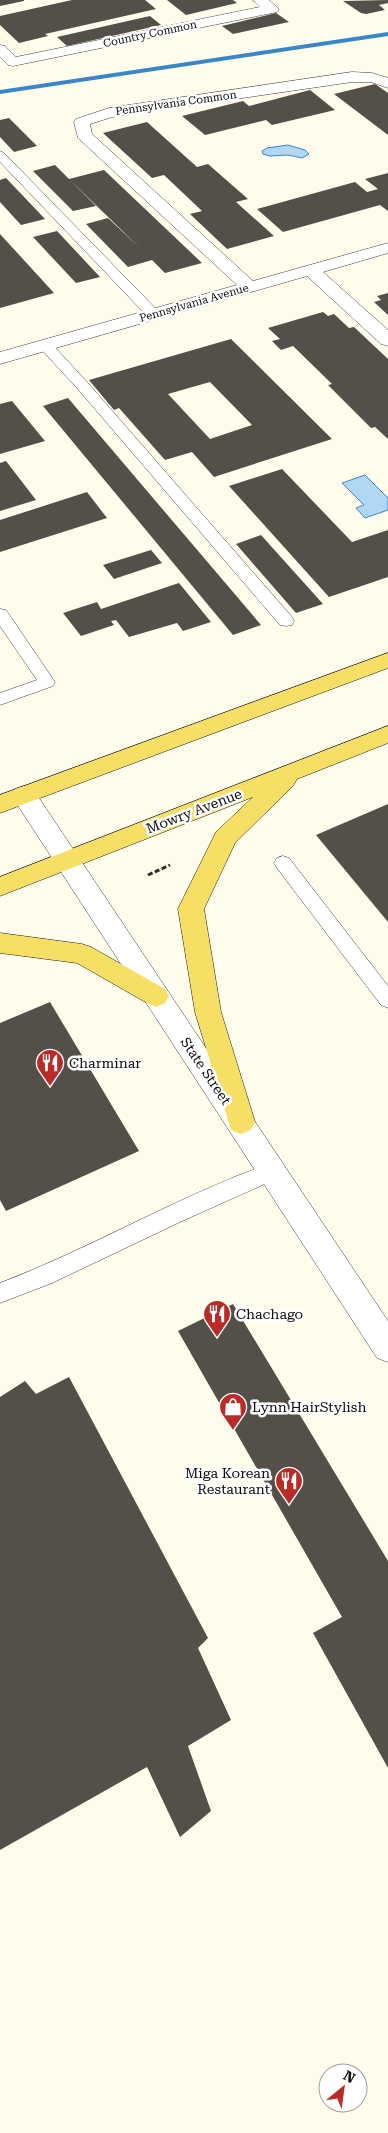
<svg xmlns="http://www.w3.org/2000/svg" width="388" height="2133" font-family="'Roboto Serif',serif">
  <rect width="100%" height="100%" fill="#fffcec"/>
  <path fill="#b2d7f5" stroke="#3a86cb" d="M288 145 305 150 309 154 302 158 288 155 270 156 263 154 262 151 267 148Z
    M365 475 388 498V510L365 518 356 508 364 505 342 483Z"/>
  <g fill="none" stroke-linecap="round" stroke-linejoin="round">
    <path fill="#3a86cb" fill-rule="evenodd" d="M388 32V36L0 94V90Z"/>
  </g>
  <path fill="#554f49" fill-rule="evenodd" d="M0 0H24V1L0 6Z
    M72 0H145L156 9 45 34 48 36 19 43 0 25V16Z
    M167 0H233L237 3 186 15Z
    M388 0V3L379 5 385 10 366 14 361 13 343 1Z
    M276 13 289 22 233 34 222 26Z
    M150 16 161 25 67 46 57 37Z
    M375 84 388 93V135L334 94Z
    M310 90 335 110 272 125 266 120 205 135 182 116 243 101 249 106Z
    M9 118 37 146 14 152 0 137V120Z
    M147 122 197 167 208 164 248 199 236 202 274 236 227 249 190 214 202 211 164 175 152 178 103 133Z
    M55 165 96 206 73 211 33 171Z
    M104 170 202 263 165 273 152 260 128 267 86 224 108 218 140 248 69 179Z
    M388 173V211L380 205 283 232 257 209 355 182 367 192 378 189 365 179Z
    M6 178 45 219 21 225 0 202V180Z
    M57 231 100 277 76 283 33 237Z
    M0 234 54 293 0 308Z
    M388 293V315L374 302 381 300 377 296Z
    M323 312 328 316 334 314 349 328 354 327 388 359V439L375 427 371 428 328 385 332 384 293 346 281 350 272 341 280 339 268 328Z
    M231 339 332 439 214 477 192 452 165 460 119 408 114 410 89 380ZM210 382 252 425 210 439 168 394Z
    M68 398 261 625 233 635 43 406Z
    M12 401 45 441 0 454V404Z
    M6 461 36 500 0 511V463Z
    M282 469 352 542 388 530V577L329 597 229 486Z
    M87 492 107 518 0 552V520Z
    M261 535 323 604 296 613 236 544Z
    M151 550 162 563 114 579 103 565Z
    M179 583 211 622 183 631 177 623 129 637 116 620 111 621 114 625 81 636 63 613 97 602 101 609Z
    M388 804V922L316 835Z
    M50 1002 139 1151 6 1211 0 1200V1023Z
    M233 1304 388 1561V1768L313 1633 342 1617 178 1331Z
    M69 1377 208 1638 198 1648 231 1720 188 1746 211 1811 180 1837 147 1767 0 1850V1397L25 1381 36 1394Z"/>
  <g fill="none" stroke-linecap="round" stroke-linejoin="round">
    <defs>
      <path id="service" d="M0 151 4 153 159 312 161 315 159 318H149L0 162Z
        M45 341 50 342 87 382 292 617 294 621 292 625 286 626 280 625 77 388 40 348 38 345Z
        M0 609 6 610 55 682 53 686 0 705V693L37 680 0 626Z
        M283 856 289 858 388 986V1008L381 1005 277 868 274 863 277 858Z
        M271 1163 278 1166 281 1172 278 1178 180 1222 52 1283 0 1303V1283C92 1248 178 1196 271 1163Z"/>
      <path id="minor" d="M253 0H269L279 9 277 12 272 13 13 66 8 65 0 57V45L5 46 16 57 260 7Z
        M352 72 372 73 388 78V88L371 82H352L112 117 90 124 92 134 253 281 388 243V253L323 272 388 330V346L381 344 307 276 0 364V352L237 285 78 138 74 122 76 119 109 108Z
        M24 786 33 789 388 1321V1362L377 1358 15 801 12 795 15 789Z"/>
      <path id="primary" d="M388 653V668L0 813V795Z
        M388 726V743L297 779 293 786 235 843 204 909 221 1012 255 1122 251 1130 241 1134 231 1130 195 1012 178 909 216 832 253 797 0 896V877Z
        M0 933 82 944 91 947 165 989 169 996 165 1003 156 1007 147 1003 77 963 0 953Z"/>
    </defs>
    <use href="#service" stroke="#3f3f3f" stroke-width="1"/>
    <use href="#minor" stroke="#3f3f3f" stroke-width="1"/>
    <use href="#primary" stroke="#1d1d1d" stroke-width="1"/>
    <path stroke="#2e2e2e" stroke-width="3" stroke-dasharray="5 2.5" stroke-linecap="butt" d="M148 875 170 865"/>
    <use href="#service" fill="#fff" fill-rule="evenodd"/>
    <use href="#minor" fill="#fff" fill-rule="evenodd"/>
    <use href="#primary" fill="#f7de64" fill-rule="evenodd"/>
  </g>
  <defs>
    <symbol id="restaurant-pin" viewBox="-11 -11 22 30"><path d="M0 17L-7.5 6A9.5 9.5 0 1 1 7.5 6Z" fill="#ba2b27" stroke="#fff"/><path d="M-5-6h1v4h1v-4h1v4h1v-4h1v5L-1.5 .5V6h-2V.5L-5-1ZM5-6V6H3V1.5H1.5Q1.5-4 5-6Z" fill="#fff"/></symbol>
    <symbol id="shop-pin" viewBox="-11 -11 22 30"><path d="M0 17L-7.5 6A9.5 9.5 0 1 1 7.5 6Z" fill="#ba2b27" stroke="#fff"/><path d="M-5-2.5h2.3a2.7 3.5 0 0 1 5.4 0H5L5.5 6h-11ZM-1.5-2.5h3a1.5 2.3 0 0 0-3 0Z" fill="#fff"/></symbol>
  </defs>
  <g fill-rule="evenodd">
    <use href="#restaurant-pin" x="34" y="1047" width="32" height="43"/>
    <use href="#restaurant-pin" x="201" y="1298" width="32" height="43"/>
    <use href="#shop-pin" x="217" y="1391" width="32" height="43"/>
    <use href="#restaurant-pin" x="273" y="1465" width="32" height="43"/>
  </g>
  <g text-anchor="middle" dominant-baseline="central" stroke-width="5" stroke-linejoin="round" paint-order="stroke">
    <g font-size="11" fill="#0c0c0c" stroke="#fff">
      <text transform="translate(150 34) rotate(-12)">Country Common</text>
      <text transform="translate(176 103) rotate(-8)">Pennsylvania Common</text>
      <text transform="translate(194 303) rotate(-16)">Pennsylvania Avenue</text>
    </g>
    <g font-size="14" fill="#0c0c0c" stroke="#fff">
      <text transform="translate(194 811) rotate(-21)">Mowry Avenue</text>
      <text transform="translate(206 1071) rotate(56)">State Street</text>
    </g>
    <g font-size="14" fill="#0c0c0c" stroke="#fff" text-anchor="start">
      <text x="69" y="1063">Charminar</text>
      <text x="236" y="1314">Chachago</text>
      <text x="252" y="1407">Lynn HairStylish</text>
      <text x="270" y="1473" text-anchor="end">Miga Korean<tspan x="270" dy="16">Restaurant</tspan></text>
    </g>
  </g>
  <g transform="translate(343 2088) rotate(29)"><circle r="24" fill="#ffffff" stroke="#9e9e9e"/>
  <path d="M0-4L9 19L0 12L-9 19Z" fill="#ba2b27"/>
  <text y="-8" font-size="14" font-weight="bold" text-anchor="middle" fill="#0c0c0c">N</text>
  </g>
</svg>
